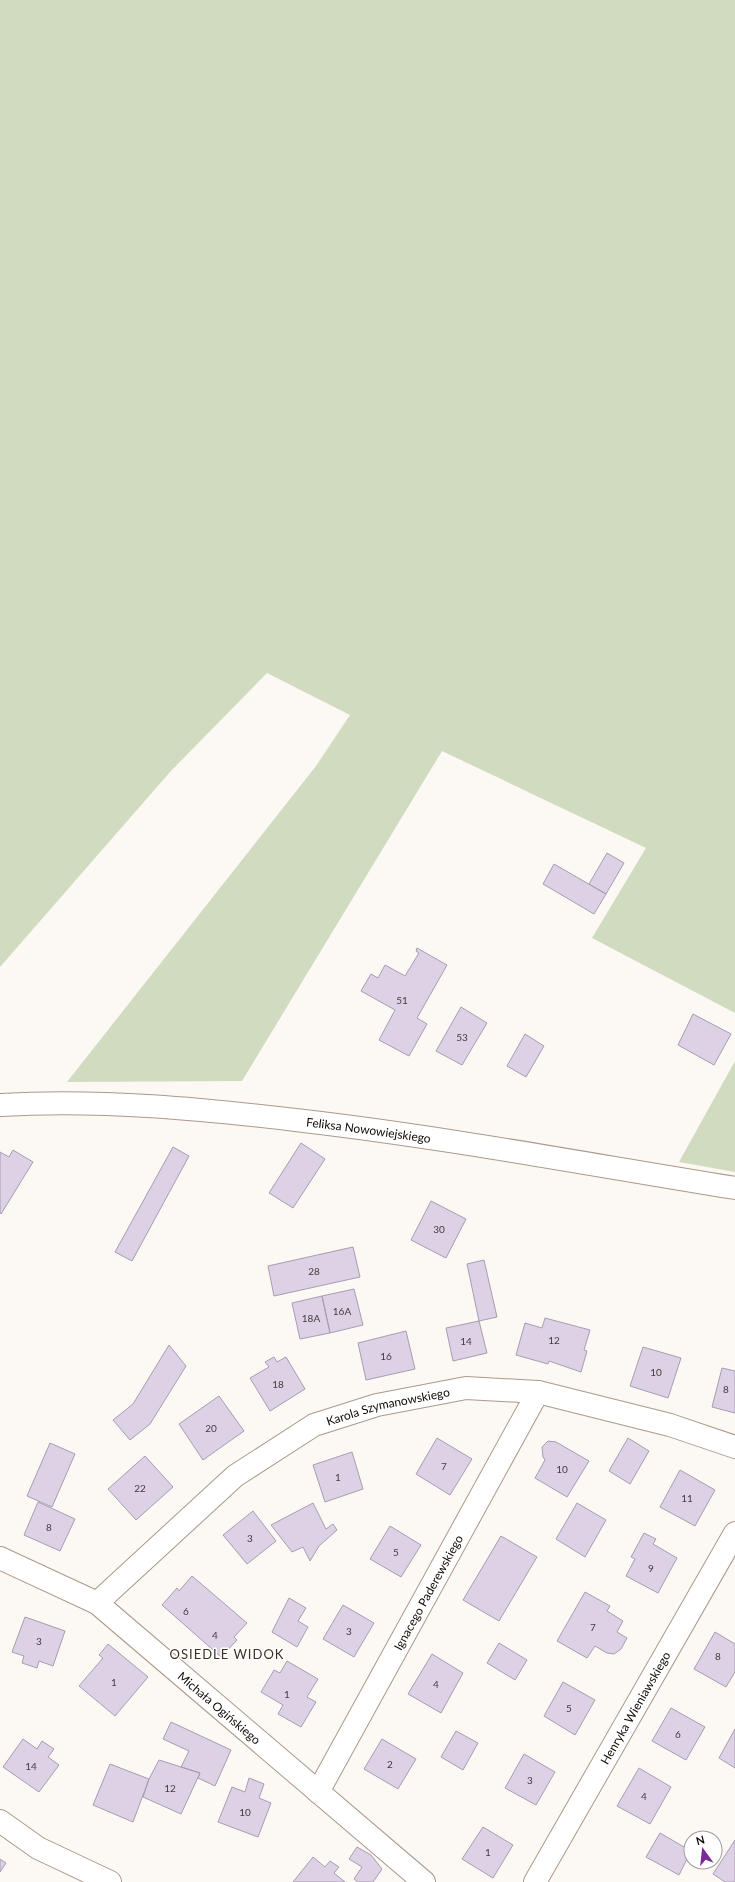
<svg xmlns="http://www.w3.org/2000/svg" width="735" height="1882" font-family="Lato,sans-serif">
  <rect width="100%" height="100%" fill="#fcf8f4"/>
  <path fill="#d1dbbf" d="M0 0H735V1013L592 938 646 848 442 751 242 1081 67 1082 316 766 350 715 267 673 170 772 0 967Z
    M735 1061V1172L679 1162Z"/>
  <path fill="#ddd1e6" stroke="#a89cb1" d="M607 853 624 863 606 894 589 884Z
    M554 864 606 894 594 914 543 884Z
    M417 948 447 965 417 1018 427 1024 409 1056 379 1040 395 1010 361 991 371 974 378 978 385 965 405 976 419 953 416 951Z
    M461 1007 487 1023 462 1065 436 1051Z
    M693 1014 731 1034 714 1065 678 1045Z
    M525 1034 544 1046 526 1077 507 1066Z
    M301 1143 325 1159 293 1208 269 1193Z
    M173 1147 189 1156 132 1261 115 1252Z
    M13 1150 33 1162 1 1214 0 1213V1152L9 1157Z
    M431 1201 466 1219 446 1258 411 1240Z
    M353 1247 360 1277 274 1296 268 1266Z
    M484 1260 497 1317 479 1321 467 1264Z
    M354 1289 363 1325 330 1333 322 1296Z
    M322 1296 330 1333 300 1339 292 1303Z
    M545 1318 590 1330 584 1350 587 1351 581 1372 549 1361 548 1364 516 1355 525 1323 542 1328Z
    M479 1321 487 1353 453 1361 446 1328Z
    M406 1331 415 1369 366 1380 358 1343Z
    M169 1345 186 1366 150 1424 130 1440 113 1420 133 1404Z
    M643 1347 681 1358 668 1398 630 1386Z
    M274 1357 277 1362 286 1357 305 1389 270 1411 250 1378 269 1367 265 1362Z
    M722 1368 735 1371V1413L712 1407Z
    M219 1396 244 1431 203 1460 179 1424Z
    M437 1438 472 1459 450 1495 416 1474Z
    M628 1438 649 1451 630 1484 609 1471Z
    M548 1441 556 1442 589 1461 567 1497 535 1478 545 1460 543 1457 542 1447Z
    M50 1443 75 1454 52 1507 27 1496Z
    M352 1452 363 1489 325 1502 313 1465Z
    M145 1456 173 1487 136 1520 108 1489Z
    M680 1470 715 1490 695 1526 660 1507Z
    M38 1502 75 1519 60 1551 24 1535Z
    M313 1503 326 1529 333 1524 337 1530 319 1546 310 1561 303 1547 292 1552 271 1525Z
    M577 1503 606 1520 585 1557 556 1539Z
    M253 1511 276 1541 247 1564 223 1535Z
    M390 1526 421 1545 401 1577 370 1559Z
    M644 1533 656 1539 653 1544 677 1558 658 1593 626 1576 635 1559 631 1557Z
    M501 1536 537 1557 499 1621 463 1600Z
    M192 1576 247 1623 234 1637 237 1640 221 1657 162 1605 177 1588 179 1591Z
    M585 1592 610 1606 607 1611 623 1621 617 1632 627 1638 621 1649 614 1654 607 1653 595 1646 587 1658 557 1641Z
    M289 1598 306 1608 298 1621 308 1627 297 1647 272 1632Z
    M343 1605 374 1623 354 1657 323 1639Z
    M25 1617 65 1631 53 1666 39 1661 37 1668 22 1663 24 1656 12 1652Z
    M715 1632 735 1644V1672L726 1687 694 1669Z
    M499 1643 527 1660 515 1680 487 1663Z
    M108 1644 148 1677 115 1716 79 1686 103 1658 99 1655Z
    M432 1654 463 1673 441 1713 408 1694Z
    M287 1661 318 1679 307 1697 316 1702 301 1727 278 1714 283 1705 261 1692 274 1670 280 1673Z
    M563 1682 595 1700 575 1735 544 1716Z
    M671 1708 705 1727 686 1760 652 1741Z
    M171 1722 231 1750 215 1786 198 1778 200 1773 181 1767 189 1751 163 1739Z
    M735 1729V1768L719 1758Z
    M456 1731 478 1743 463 1770 441 1757Z
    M23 1739 37 1749 42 1741 54 1749 48 1757 59 1765 39 1792 3 1767Z
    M382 1739 416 1759 398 1789 364 1769Z
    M524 1754 555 1772 536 1805 505 1788Z
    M159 1760 200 1773 181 1814 143 1797 149 1779Z
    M110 1764 149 1779 133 1822 93 1805Z
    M639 1768 671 1787 650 1824 617 1806Z
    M249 1778 264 1784 259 1798 271 1803 258 1837 218 1822 232 1787 245 1792Z
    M483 1827 513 1845 493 1878 462 1859Z
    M660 1833 691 1851 679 1875 646 1857Z
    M735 1840V1882H725L713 1874Z
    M357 1847 371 1855 382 1869 373 1882H358L354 1879 362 1867 349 1859Z
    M313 1857 325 1867 330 1861 339 1867 334 1873 345 1882H293Z
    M0 1859 6 1863 0 1872Z"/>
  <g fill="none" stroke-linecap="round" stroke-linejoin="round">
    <defs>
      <g id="minor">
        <path id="s1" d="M0 1105C101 1099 204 1109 304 1121 449 1138 592 1165 735 1188"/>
        <path id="s2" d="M0 1558 97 1603 424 1882"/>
        <path id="s3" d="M97 1603 235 1476 314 1425 377 1405 466 1388 538 1392 670 1425 735 1447"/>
        <path id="s4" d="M318 1792 538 1392"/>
        <path d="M0 1821 38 1848 110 1882"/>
        <path id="s5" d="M535 1882 735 1533"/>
      </g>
    </defs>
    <use href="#minor" stroke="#ab9989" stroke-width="24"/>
    <use href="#minor" stroke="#fff" stroke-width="22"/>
  </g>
  <g text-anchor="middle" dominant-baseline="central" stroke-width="3" stroke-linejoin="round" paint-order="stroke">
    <g font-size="10" fill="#433c3d">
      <text x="402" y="1000">51</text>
      <text x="462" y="1037">53</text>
      <text x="439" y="1229">30</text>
      <text x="314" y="1271">28</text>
      <text x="342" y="1311">16A</text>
      <text x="311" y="1318">18A</text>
      <text x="554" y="1340">12</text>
      <text x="466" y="1341">14</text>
      <text x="386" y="1356">16</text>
      <text x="656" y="1372">10</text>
      <text x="278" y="1384">18</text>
      <text x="726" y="1389">8</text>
      <text x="211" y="1428">20</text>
      <text x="444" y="1466">7</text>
      <text x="562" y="1469">10</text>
      <text x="338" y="1477">1</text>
      <text x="140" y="1488">22</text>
      <text x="687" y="1498">11</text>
      <text x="49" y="1527">8</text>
      <text x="250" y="1538">3</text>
      <text x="396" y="1552">5</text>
      <text x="651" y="1568">9</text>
      <text x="186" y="1611">6</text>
      <text x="593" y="1627">7</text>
      <text x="349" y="1631">3</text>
      <text x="215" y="1635">4</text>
      <text x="39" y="1641">3</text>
      <text x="718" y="1656">8</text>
      <text x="114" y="1682">1</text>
      <text x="436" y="1684">4</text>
      <text x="287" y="1694">1</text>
      <text x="569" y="1708">5</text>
      <text x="678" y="1734">6</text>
      <text x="390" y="1764">2</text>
      <text x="31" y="1766">14</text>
      <text x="530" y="1780">3</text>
      <text x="170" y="1788">12</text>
      <text x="644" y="1796">4</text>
      <text x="245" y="1812">10</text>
      <text x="488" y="1852">1</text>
    </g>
    <g font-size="12" fill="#100a05" stroke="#fff">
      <text stroke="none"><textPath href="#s1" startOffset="370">Feliksa Nowowiejskiego</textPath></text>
      <text stroke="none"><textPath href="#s3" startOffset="358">Karola Szymanowskiego</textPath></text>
      <text stroke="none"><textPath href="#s4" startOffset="228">Ignacego Paderewskiego</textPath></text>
      <text stroke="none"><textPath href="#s2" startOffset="268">Michała Ogińskiego</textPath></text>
      <text stroke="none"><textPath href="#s5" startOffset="201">Henryka Wieniawskiego</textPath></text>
    </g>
    <g font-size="13" letter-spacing="1" fill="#3e3021" stroke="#fff">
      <text x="227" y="1654">OSIEDLE WIDOK</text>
    </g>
  </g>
  <g transform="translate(703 1850) rotate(345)"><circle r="19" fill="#ffffff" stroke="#9f9d9b"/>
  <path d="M0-3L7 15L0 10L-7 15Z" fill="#7b2898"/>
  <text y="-6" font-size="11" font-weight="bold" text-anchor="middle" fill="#100a05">N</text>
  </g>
</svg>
